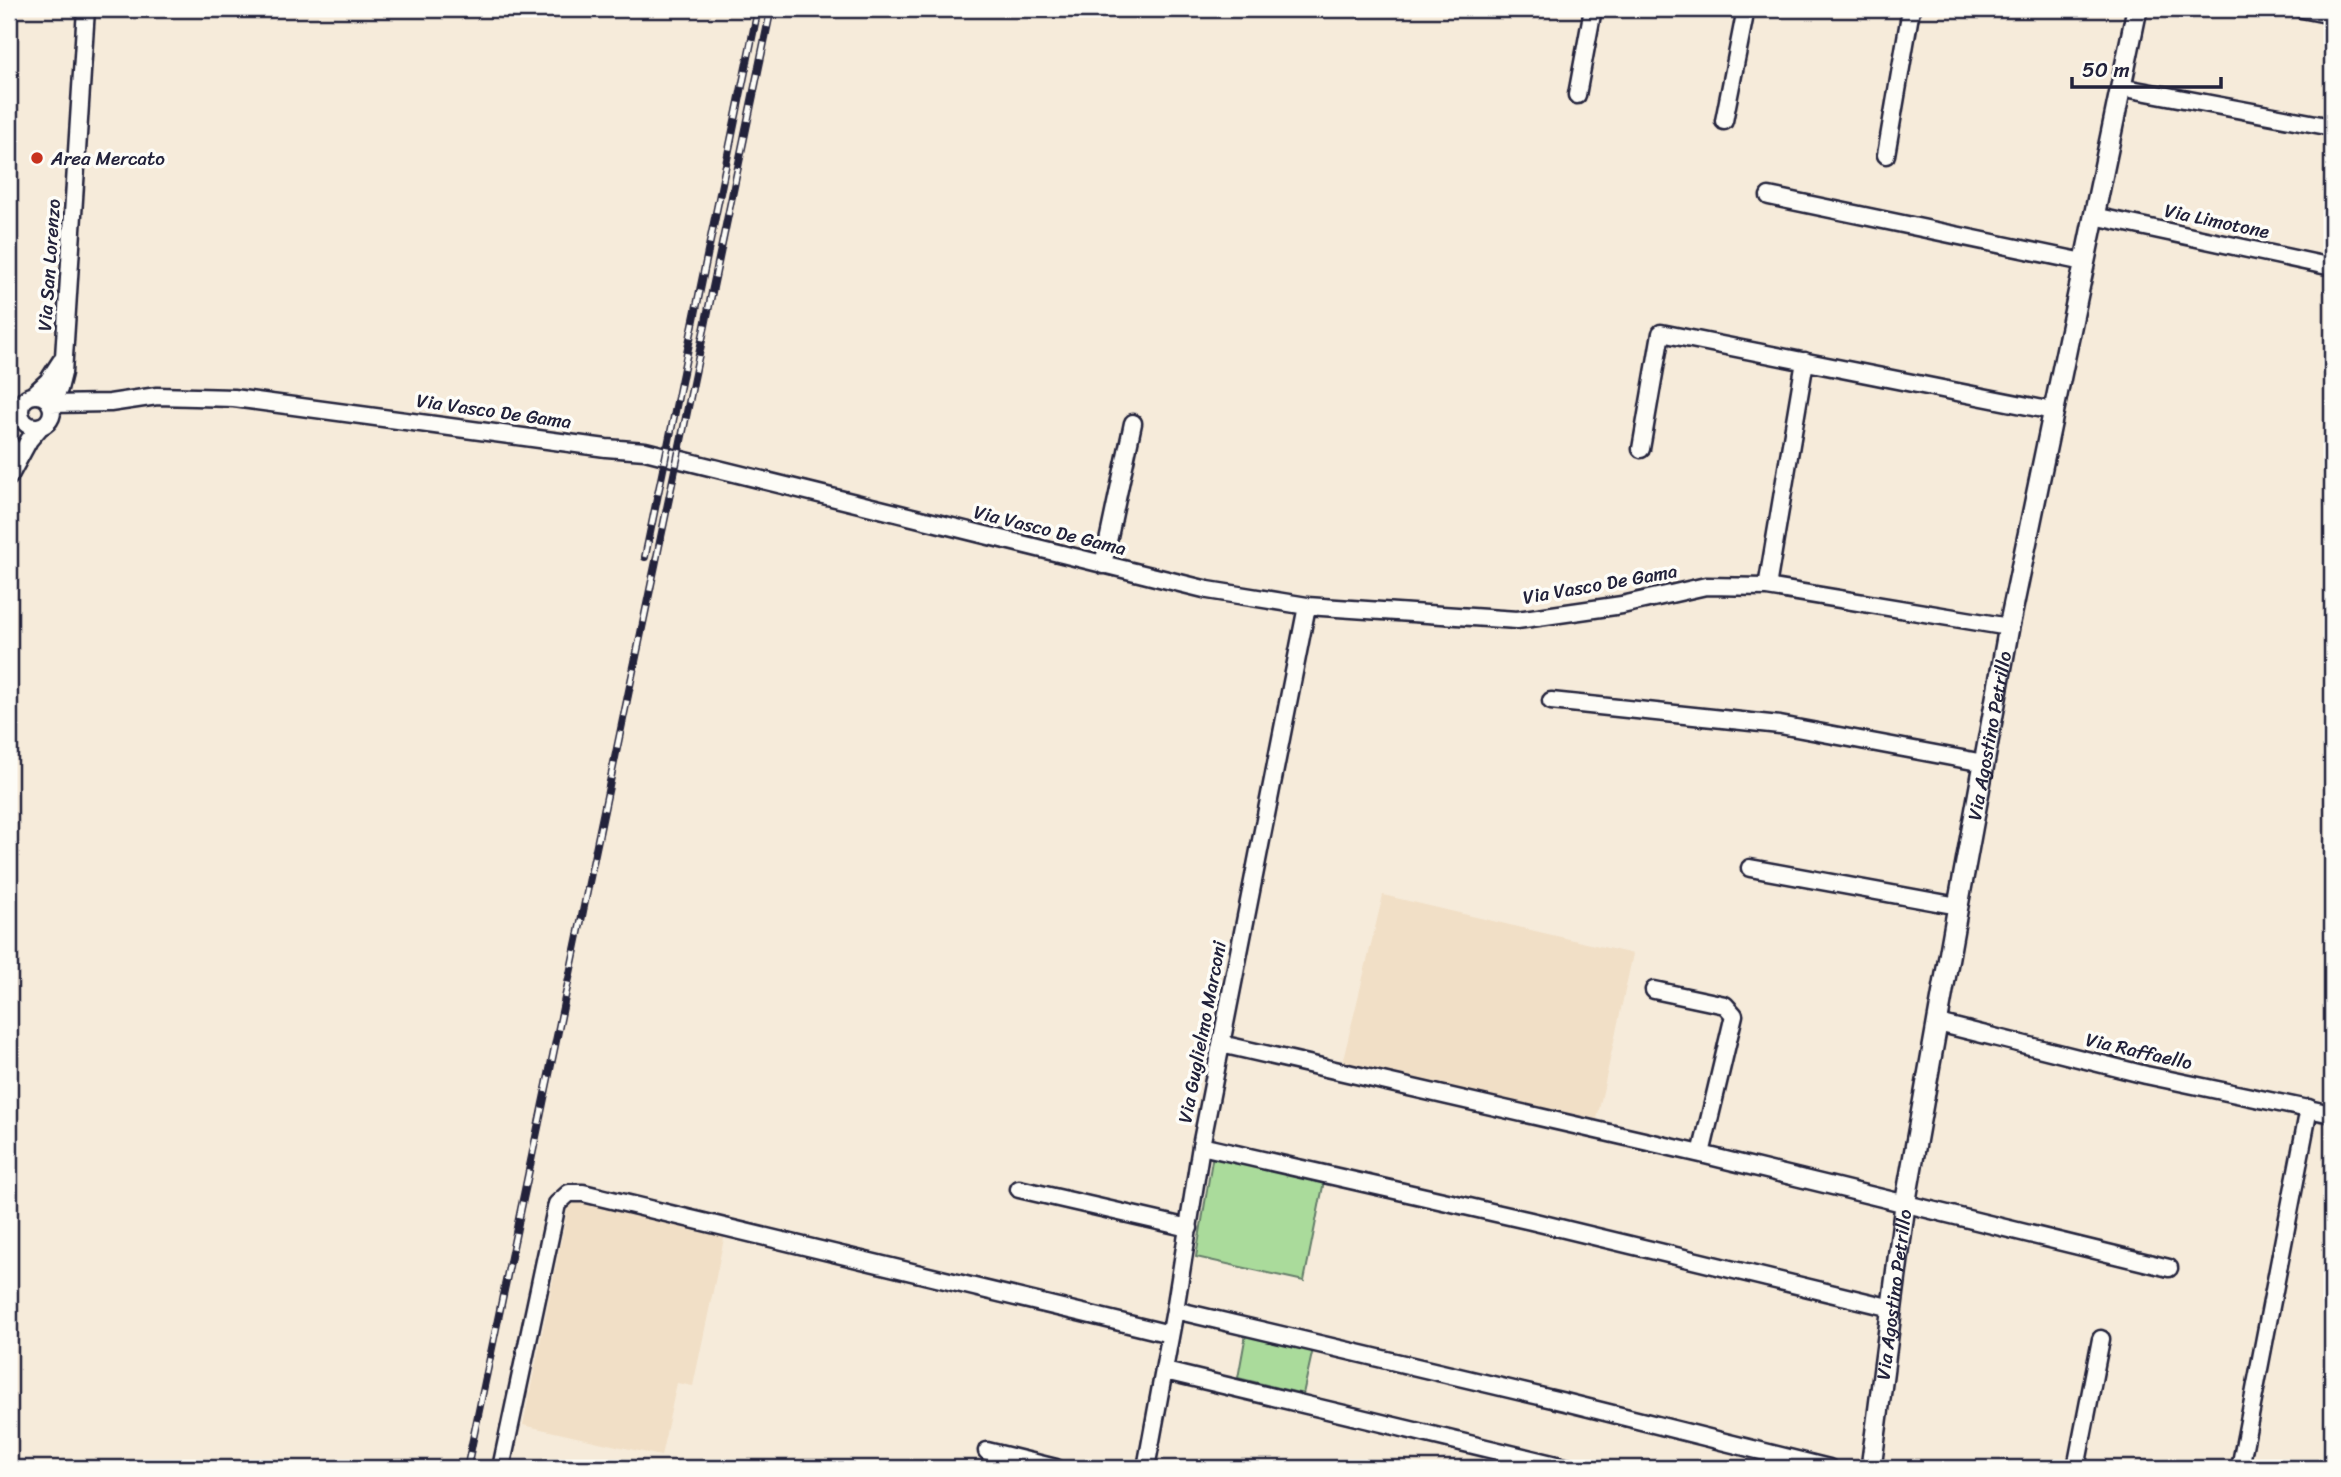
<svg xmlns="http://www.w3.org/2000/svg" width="2341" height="1477" font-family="Sriracha,sans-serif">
  <rect width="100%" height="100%" fill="#f6ebda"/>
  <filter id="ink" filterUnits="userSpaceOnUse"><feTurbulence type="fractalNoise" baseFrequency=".0143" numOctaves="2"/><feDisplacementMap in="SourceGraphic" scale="14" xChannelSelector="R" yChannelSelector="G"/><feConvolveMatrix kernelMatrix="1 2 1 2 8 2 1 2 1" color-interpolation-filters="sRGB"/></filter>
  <g filter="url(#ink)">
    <path fill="#f1dfc6" d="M1383 895 1633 954 1597 1119 1342 1064Z
      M580 1200 725 1234 693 1386 677 1383 661 1456 523 1425 568 1207Z"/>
    <path fill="#aadb9b" stroke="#667e6b" stroke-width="2" d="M1213 1154 1324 1181 1304 1281 1196 1257Z
      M1246 1334 1313 1349 1303 1394 1238 1378Z"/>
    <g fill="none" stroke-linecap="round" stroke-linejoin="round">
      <defs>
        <path id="minor" d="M2302 9 2332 15
          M2120 87 2332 127
          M1577 95 1593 9
          M1724 121 1746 9
          M1886 155 1911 9
          M1769 196 2084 262
          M2094 216 2332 267
          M33 395 48 381 61 361
          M20 411a16 16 0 1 1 32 0a16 16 0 1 1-32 0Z
          M50 404 110 403 157 396 234 398 606 448 645 451 1208 590 1307 606 1517 620 1622 605 1706 586 1767 587 2009 627
          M50 404 59 389 63 373 86 9
          M9 442 17 460
          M1641 449 1661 333 2053 411
          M9 477 29 440 41 426
          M1103 565 1133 423
          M1767 587 1805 361
          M1551 701 1780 725 1984 763
          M1750 868 1958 906
          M1654 990 1725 1005 1734 1015 1701 1154
          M1938 1023 2146 1075 2332 1114
          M1221 1044 1701 1154 2169 1268
          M1201 1146 1531 1221 1892 1308
          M1019 1189 1189 1228
          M1175 1310 1565 1402 1829 1468
          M1165 1371 1569 1468
          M987 1451 1056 1468
          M501 1468 557 1204 569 1193H583L1170 1334
          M1146 1468 1175 1310 1201 1146 1307 606
          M2076 1468 2101 1339
          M2240 1468 2309 1108"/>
        <g id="tertiary">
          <path id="s1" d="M1871 1468 1905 1205 1958 906 2009 627 2137 9"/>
        </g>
      </defs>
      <use href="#minor" stroke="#22223b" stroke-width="21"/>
      <use href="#tertiary" stroke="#22223b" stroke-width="24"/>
      <use href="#minor" stroke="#fdfcf7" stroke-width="16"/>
      <use href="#tertiary" stroke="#fdfcf7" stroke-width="19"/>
      <defs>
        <path id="rail" d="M645 557 758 9
          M467 1468 771 9"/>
      </defs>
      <use href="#rail" stroke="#22223b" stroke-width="8"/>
      <use href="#rail" stroke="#fdfcf7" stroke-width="5" stroke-dasharray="16" stroke-linecap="butt"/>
    </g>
  </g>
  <circle fill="#c8321e" stroke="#fdfcf7" stroke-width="2.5" cx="37" cy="158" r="7"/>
  <g text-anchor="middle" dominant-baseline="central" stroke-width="7" stroke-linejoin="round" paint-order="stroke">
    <g font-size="19" fill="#22223b" stroke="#fdfcf7" text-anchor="start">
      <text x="51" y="158">Area Mercato</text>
    </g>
    <g font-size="19" fill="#22223b" stroke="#fdfcf7">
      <text transform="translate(2217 221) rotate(12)">Via Limotone</text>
      <text transform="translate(49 265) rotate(-86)">Via San Lorenzo</text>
      <text transform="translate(494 411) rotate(8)">Via Vasco De Gama</text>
      <text transform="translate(1050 530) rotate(14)">Via Vasco De Gama</text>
      <text transform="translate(1600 584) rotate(-10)">Via Vasco De Gama</text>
      <text stroke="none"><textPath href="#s1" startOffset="742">Via Agostino Petrillo</textPath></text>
      <text transform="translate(1202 1032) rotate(-79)">Via Guglielmo Marconi</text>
      <text transform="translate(2139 1051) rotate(13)">Via Raffaello</text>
      <text stroke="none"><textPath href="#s1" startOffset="175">Via Agostino Petrillo</textPath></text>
    </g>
  </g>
  <rect width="2341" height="1477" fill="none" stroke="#fdfcf7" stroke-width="35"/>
  <rect x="18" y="18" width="2306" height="1442" fill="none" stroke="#22223b" stroke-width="2.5" filter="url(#ink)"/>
  <path d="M2072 77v10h149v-10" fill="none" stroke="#22223b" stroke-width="3.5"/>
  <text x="2082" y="77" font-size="21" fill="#22223b" stroke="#fdfcf7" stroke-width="5" paint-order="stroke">50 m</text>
</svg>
